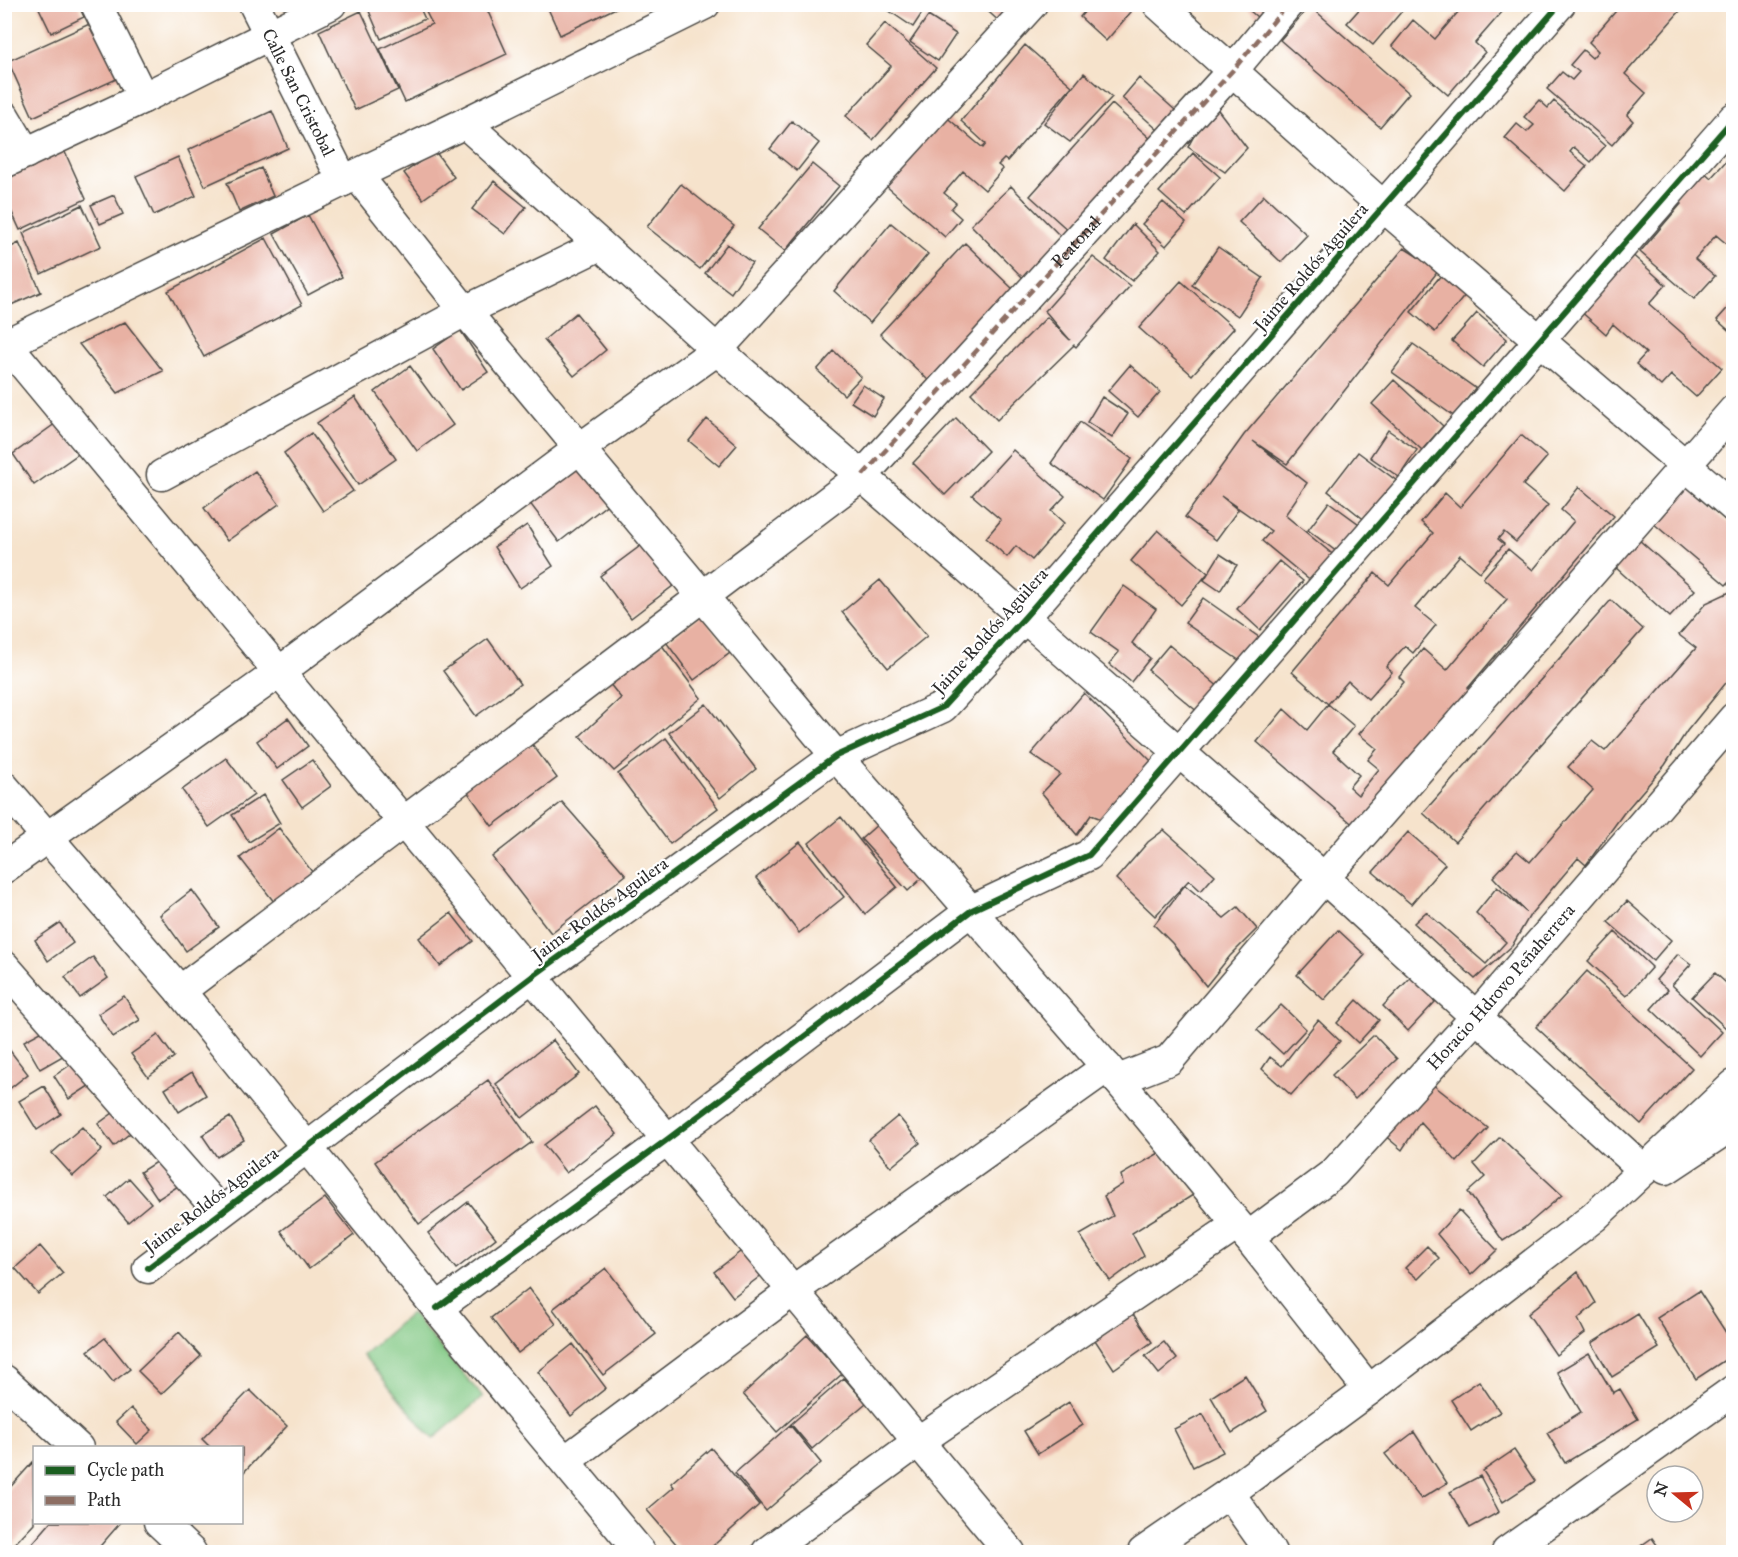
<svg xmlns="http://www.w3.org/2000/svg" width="1738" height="1557" font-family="'IM FELL Great Primer',serif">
  <rect width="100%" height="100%" fill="#fff"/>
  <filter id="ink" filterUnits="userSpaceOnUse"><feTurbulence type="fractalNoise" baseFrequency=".0167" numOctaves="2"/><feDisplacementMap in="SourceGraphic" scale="12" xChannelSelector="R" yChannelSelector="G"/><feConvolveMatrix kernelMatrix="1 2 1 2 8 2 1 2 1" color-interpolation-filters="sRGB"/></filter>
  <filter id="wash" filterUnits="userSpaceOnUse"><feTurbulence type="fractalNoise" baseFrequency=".008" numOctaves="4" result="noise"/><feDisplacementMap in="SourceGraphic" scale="24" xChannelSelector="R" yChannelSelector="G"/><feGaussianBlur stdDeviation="1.35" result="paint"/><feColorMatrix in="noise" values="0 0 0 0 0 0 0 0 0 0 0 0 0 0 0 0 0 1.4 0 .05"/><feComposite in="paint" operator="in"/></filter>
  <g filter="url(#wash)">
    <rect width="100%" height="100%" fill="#f6e3cc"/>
    <path fill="#81c883" stroke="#567a57" stroke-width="1.5" d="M411 1313 483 1397 433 1439 363 1355Z"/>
    <g id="blocks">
      <path fill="#e8b1a3" d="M37 4H78L84 17 51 33Z
        M366 4H418L425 19 381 39Z
        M422 4 485 5 507 54 405 102 380 49 432 24Z
        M546 4H624L560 35Z
        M879 4H928L913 27Z
        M980 4H1020L1002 24Z
        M1091 4H1123L1131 12 1106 41 1080 17Z
        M1242 4H1268L1257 17Z
        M1364 4H1408L1373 45 1347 23Z
        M1465 4H1509L1475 43 1485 52 1448 95 1392 46 1413 20 1435 39Z
        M1622 4H1686L1625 74 1646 93 1627 115 1633 121 1612 145 1547 89 1562 72 1572 80 1579 72 1570 65 1583 50 1592 58 1598 51 1589 42Z
        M1310 6 1409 93 1380 127 1280 40Z
        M361 11 398 90 355 110 319 31Z
        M928 16 956 34 938 61 910 42Z
        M96 21 121 77 33 117 8 61Z
        M885 23 936 68 873 140 846 116 891 66 866 45Z
        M1025 45 1072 86 1007 161 1004 159 998 165 1003 169 985 190 963 171 944 193 956 203 951 209 961 218 945 237 885 185 944 115 983 148 986 144 961 121Z
        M1084 73 1112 97 1070 142 1044 123Z
        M1139 78 1175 110 1158 130 1122 98Z
        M1539 100 1548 108 1554 101 1605 146 1591 162 1574 147 1570 152 1587 166 1565 191 1505 138 1517 124 1527 132 1534 125 1524 117Z
        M1212 102 1247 148 1225 172 1188 147Z
        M1112 104 1153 141 1070 232 1030 196Z
        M272 111 288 148 205 186 188 150Z
        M792 121 819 143 797 171 770 149Z
        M64 150 86 199 20 230 4 195V177Z
        M435 151 454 177 423 199 404 173Z
        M1734 152V250L1716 235 1695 259 1715 276 1694 299 1640 252 1681 204 1673 197 1699 167 1711 178Z
        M1193 153 1220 177 1186 216 1159 192Z
        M178 157 196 196 154 215 136 176Z
        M812 164 839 186 785 251 758 229Z
        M261 168 273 196 239 212 227 183Z
        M494 181 526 207 505 234 472 209Z
        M681 184 734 226 700 269 647 227Z
        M1011 186 1064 240 1025 280 971 225Z
        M114 195 123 214 100 224 91 205Z
        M1264 195 1307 235 1281 262 1239 222Z
        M1163 202 1186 223 1166 246 1142 224Z
        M82 205 101 246 41 274 23 233Z
        M308 215 342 277 308 295 274 234Z
        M891 223 928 254 870 323 834 291Z
        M1133 224 1160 251 1132 281 1106 260Z
        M266 238 302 305 204 357 168 291Z
        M19 243 41 292 11 305 5 291V250Z
        M965 243 1014 290 929 381 880 334Z
        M727 244 752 263 731 293 705 273Z
        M1218 247 1263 278 1238 316 1192 285Z
        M1404 248 1439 270 1287 464 1253 441 1307 483 1285 515 1336 557 1313 583 1262 541 1271 531 1221 496 1238 510 1216 540 1185 517 1244 435Z
        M1628 251 1666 285 1649 304 1722 368 1696 397 1671 375 1661 386 1636 364 1646 353 1613 324 1606 334 1578 309Z
        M1093 257 1130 286 1076 347 1074 345 997 420 971 393 1047 317 1070 340 1045 311Z
        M1451 263 1475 283 1435 332 1411 312Z
        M1181 281 1234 328 1192 375 1139 328Z
        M1734 301V335L1717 320Z
        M576 313 606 350 574 376 544 340Z
        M1477 313 1507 339 1483 367 1452 341Z
        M125 322 163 371 118 393 79 344Z
        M460 330 488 372 461 390 433 349Z
        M1413 344 1475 388 1455 417 1392 372Z
        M834 351 861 377 844 395 817 370Z
        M1130 365 1160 392 1138 417 1108 391Z
        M410 366 453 425 417 451 375 392Z
        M1394 380 1443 426 1422 450 1372 404Z
        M863 385 884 399 873 416 851 402Z
        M355 397 396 459 358 485 317 423Z
        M1102 397 1128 414 1112 438 1087 422Z
        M956 418 988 451 945 495 913 463Z
        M707 419 737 445 719 466 689 441Z
        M59 421 81 452 34 485 13 454Z
        M1080 422 1132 459 1103 500 1051 463Z
        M1388 430 1417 450 1399 477 1370 457Z
        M311 433 353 491 323 511 284 453Z
        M1521 435 1547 457 1523 485 1548 505 1516 542 1504 532 1498 539 1504 544 1480 572 1460 555 1415 608 1436 625 1413 653 1405 646 1386 667 1392 672 1368 699 1348 681 1328 704 1292 672 1375 573 1389 585 1433 533 1421 522 1445 493 1460 507Z
        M1013 450 1065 496 1051 511 1064 523 1032 560 1016 546 1007 557 986 538 1001 520 972 495Z
        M1358 452 1397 481 1366 521 1328 491Z
        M587 456 618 496 559 542 529 502Z
        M255 471 279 504 227 541 204 508Z
        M1685 485 1734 528V577L1726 585 1653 523Z
        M1579 487 1614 516 1468 688 1475 694 1357 828 1257 742 1284 709 1307 730 1328 704 1354 726 1333 751 1359 775 1349 787 1358 795 1379 769 1368 760 1377 749 1359 734 1404 682 1399 677 1423 649 1447 670 1507 599 1483 578 1508 549 1533 570 1574 521 1561 510Z
        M1329 502 1359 524 1337 552 1308 530Z
        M527 525 553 566 520 588 494 547Z
        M1158 530 1208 573 1181 605 1131 561Z
        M651 538 682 579 631 618 600 576Z
        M1638 539 1695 590 1670 617 1614 566Z
        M1220 554 1237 565 1220 591 1204 580Z
        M1279 561 1303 581 1260 630 1237 609Z
        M880 580 927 636 888 668 842 612Z
        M1124 586 1156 609 1132 643 1150 658 1131 682 1109 664 1119 652 1091 632Z
        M1734 590V673L1687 731 1665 765 1623 814 1586 865 1578 858 1530 915 1512 946 1475 979 1414 923 1426 912 1486 964 1506 942 1476 913 1497 887 1526 912 1493 877 1517 851 1530 862 1593 790 1568 767 1592 741 1605 751 1696 648 1679 635 1706 603Z
        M1203 598 1263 640 1246 665 1185 623Z
        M1611 600 1643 629 1455 842 1423 813Z
        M702 615 730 653 694 680 666 642Z
        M488 639 520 684 476 716 443 671Z
        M661 644 701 698 614 771 580 736 621 698 605 678Z
        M1169 645 1220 688 1199 713 1148 670Z
        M1084 693 1155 765 1110 822 1091 815 1077 835 1042 793 1060 774 1031 754Z
        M706 704 756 769 720 798 669 733Z
        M288 718 308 746 277 769 257 741Z
        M666 738 718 808 670 844 618 774Z
        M529 740 557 778 492 826 464 787Z
        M226 758 254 795 209 827 182 790Z
        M312 760 331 786 302 807 283 780Z
        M263 795 280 823 249 842 232 815Z
        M562 802 626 875 551 933 492 857Z
        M887 816 933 868 908 891 861 839Z
        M841 817 897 887 865 914 809 843Z
        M279 828 316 877 278 907 240 858Z
        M1164 830 1215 875 1201 891 1189 880 1155 916 1116 879 1148 842Z
        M1408 832 1445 864 1411 904 1373 872Z
        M800 842 844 897 799 933 756 878Z
        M1185 885 1224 918 1238 907 1257 929 1230 956 1206 986 1172 943 1154 925Z
        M192 890 219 927 186 951 160 915Z
        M1627 901 1671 940 1653 961 1608 922Z
        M451 913 473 941 440 966 419 938Z
        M60 923 73 943 48 961 35 940Z
        M1338 930 1365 955 1324 1000 1297 975Z
        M1615 932 1652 967 1626 996 1588 961Z
        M1678 954 1691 964 1672 985 1722 1032 1700 1056 1651 1009 1668 990 1656 980Z
        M93 957 108 978 80 998 65 977Z
        M1587 971 1692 1068 1641 1124 1536 1027Z
        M1715 973 1734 990V1021L1727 1029 1692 997Z
        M1414 974 1435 1002 1408 1031 1383 1006Z
        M124 996 140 1020 113 1037 98 1014Z
        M1357 1000 1379 1020 1358 1043 1337 1023Z
        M1281 1005 1306 1029 1283 1054 1257 1030Z
        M1318 1020 1340 1041 1291 1095 1262 1069 1270 1057 1282 1066Z
        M52 1026 68 1053 40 1069 24 1041Z
        M158 1035 174 1057 148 1077 131 1054Z
        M1374 1035 1397 1059 1355 1099 1332 1075Z
        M553 1040 579 1074 522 1118 496 1084Z
        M8 1048 28 1074 8 1090 4 1086V1051Z
        M82 1057 98 1080 69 1099 54 1076Z
        M192 1072 206 1095 179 1112 165 1089Z
        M488 1080 532 1142 419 1224 375 1162Z
        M1432 1084 1488 1128 1457 1162 1420 1122 1402 1150 1383 1134Z
        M44 1086 61 1114 37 1130 19 1101Z
        M124 1105 139 1126 114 1146 98 1124Z
        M595 1106 617 1134 566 1173 544 1145Z
        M898 1116 920 1143 891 1167 869 1140Z
        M230 1117 244 1140 217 1157 202 1135Z
        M82 1127 102 1150 73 1176 52 1153Z
        M1500 1137 1562 1195 1525 1227 1503 1241 1468 1192 1485 1177 1474 1164Z
        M1159 1153 1193 1195 1132 1233 1144 1256 1110 1281 1080 1235 1113 1216 1104 1196 1123 1184 1121 1175Z
        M165 1156 183 1183 158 1199 140 1172Z
        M129 1178 151 1203 128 1222 107 1197Z
        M325 1198 354 1235 309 1269 281 1231Z
        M468 1202 496 1238 456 1269 428 1233Z
        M1459 1210 1497 1250 1471 1275 1437 1234Z
        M761 1236 780 1261 733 1297 714 1272Z
        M40 1246 63 1273 38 1294 15 1268Z
        M1427 1246 1439 1258 1418 1279 1405 1268Z
        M606 1268 656 1334 603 1375 553 1309Z
        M1578 1272 1596 1303 1578 1319 1585 1333 1556 1355 1528 1314Z
        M529 1288 556 1324 518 1353 491 1318Z
        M1699 1291 1734 1345V1354L1696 1379 1657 1318Z
        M1133 1314 1152 1342 1114 1369 1095 1340Z
        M1638 1314 1659 1348 1612 1377 1592 1343Z
        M179 1332 201 1356 161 1394 138 1371Z
        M807 1335 842 1374 777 1432 743 1394Z
        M105 1338 130 1369 113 1382 88 1351Z
        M1164 1342 1177 1359 1159 1374 1145 1356Z
        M573 1344 606 1388 571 1416 538 1372Z
        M1589 1353 1613 1393 1620 1389 1638 1419 1565 1463 1547 1433 1581 1412 1557 1372Z
        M1245 1375 1267 1411 1232 1433 1211 1397Z
        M844 1378 866 1403 812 1449 791 1424Z
        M1479 1381 1500 1412 1471 1431 1451 1400Z
        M250 1390 287 1426 242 1474V1448H211L202 1439Z
        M1069 1402 1083 1425 1038 1454 1024 1431Z
        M131 1408 152 1430 137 1444 116 1422Z
        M1203 1414 1223 1452 1193 1467 1174 1429Z
        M790 1425 821 1463 766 1511 735 1473Z
        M1414 1432 1447 1483 1421 1499 1385 1454Z
        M711 1448 759 1505 706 1552H683L647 1510 674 1487 671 1483Z
        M1514 1450 1535 1481 1503 1502 1483 1471Z
        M33 1462 34 1523 7 1552H4V1494Z
        M1480 1476 1499 1512 1470 1528 1450 1492Z
        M51 1522H121L95 1552H25Z
        M1652 1538 1662 1552H1632Z"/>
    </g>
  </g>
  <g filter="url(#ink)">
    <use href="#blocks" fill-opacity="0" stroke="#494743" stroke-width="1.5"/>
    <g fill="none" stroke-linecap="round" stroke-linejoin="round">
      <defs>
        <g id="street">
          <path d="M96 4 143 98"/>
          <path id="s1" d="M254 4 343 181"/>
          <path d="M1158 4 1384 207 1734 507"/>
          <path d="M4 116 26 153"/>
          <path d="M465 123 717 350 1324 878 1644 1170"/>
          <path d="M4 163 143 98 331 4"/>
          <path d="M357 175 465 311 836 756 1118 1080 1248 1237 1369 1390"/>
          <path d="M4 341 1010 1552"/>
          <path d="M4 345 343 181 465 123 705 4"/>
          <path d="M162 475 465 311 600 245"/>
          <path d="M4 787 180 991 437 1308 640 1552"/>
          <path d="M4 868 278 673 579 449 717 350 1032 4"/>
          <path d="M4 966 220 1212"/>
          <path d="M180 991 863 475 1233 70 1288 4"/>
          <path d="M1118 1080 1169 1060 1324 878 1734 410"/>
          <path d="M1666 1169 1734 1124"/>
          <path id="s2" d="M1248 1237 1334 1173 1476 1017 1734 718"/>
          <path d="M148 1268 533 976 836 756 943 707 1025 617 1560 4"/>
          <path d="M437 1308 668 1139 972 910 1089 855 1734 118"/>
          <path d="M4 1380 78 1448"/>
          <path d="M565 1461 794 1290 1107 1067"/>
          <path d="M1229 1493 1271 1552"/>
          <path d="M159 1522 191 1552"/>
          <path d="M767 1552 919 1441 1237 1225"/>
          <path d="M1143 1552 1229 1493 1369 1390 1594 1217 1734 1085"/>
          <path d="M1507 1552 1734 1390"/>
        </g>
      </defs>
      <use href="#street" stroke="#494743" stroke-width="33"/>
      <use href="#street" stroke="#fff" stroke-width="30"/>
      <path stroke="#8d6e63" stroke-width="4.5" stroke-dasharray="9 4.5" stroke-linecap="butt" id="s3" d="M863 475 1233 70 1288 4"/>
      <defs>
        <path id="cycleway" d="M148 1268 533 976 836 756 943 707 1025 617 1560 4
          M437 1308 668 1139 972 910 1089 855 1734 118"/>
      </defs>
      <use href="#cycleway" stroke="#fff" stroke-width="10"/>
      <use href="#cycleway" stroke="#1b5e20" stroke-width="6"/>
    </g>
  </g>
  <g text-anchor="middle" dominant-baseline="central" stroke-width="4.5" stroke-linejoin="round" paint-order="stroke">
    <g font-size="18" fill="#2b2b2b" stroke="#fff">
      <text stroke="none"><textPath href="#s1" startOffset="99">Calle San Cristobal</textPath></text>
      <text stroke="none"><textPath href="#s3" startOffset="316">Peatonal</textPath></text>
      <text transform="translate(1311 267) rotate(-49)">Jaime Roldós Aguilera</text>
      <text transform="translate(990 631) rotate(-48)">Jaime Roldós Aguilera</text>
      <text transform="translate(600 909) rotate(-36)">Jaime Roldós Aguilera</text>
      <text stroke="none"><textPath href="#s2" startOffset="357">Horacio Hdrovo Peñaherrera</textPath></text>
      <text transform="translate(211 1200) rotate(-37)">Jaime Roldós Aguilera</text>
    </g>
  </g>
  <rect width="1738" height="1557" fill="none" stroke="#fff" stroke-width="24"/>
  <rect x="33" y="1446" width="210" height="78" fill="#ffffff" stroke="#aaaaaa" stroke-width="1.5"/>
  <rect x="45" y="1466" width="30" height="9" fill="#1b5e20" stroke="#aaaaaa" stroke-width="1.5"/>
  <text x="87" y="1476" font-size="18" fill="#2b2b2b">Cycle path</text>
  <rect x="45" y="1496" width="30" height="9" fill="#8d6e63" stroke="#aaaaaa" stroke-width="1.5"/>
  <text x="87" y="1506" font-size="18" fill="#2b2b2b">Path</text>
  <g transform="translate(1675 1494) rotate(289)"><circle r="28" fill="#ffffff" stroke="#aaaaaa" stroke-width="1.5"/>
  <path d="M0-4.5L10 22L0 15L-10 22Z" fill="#c8321e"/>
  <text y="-9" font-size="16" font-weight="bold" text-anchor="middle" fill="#2b2b2b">N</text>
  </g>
</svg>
